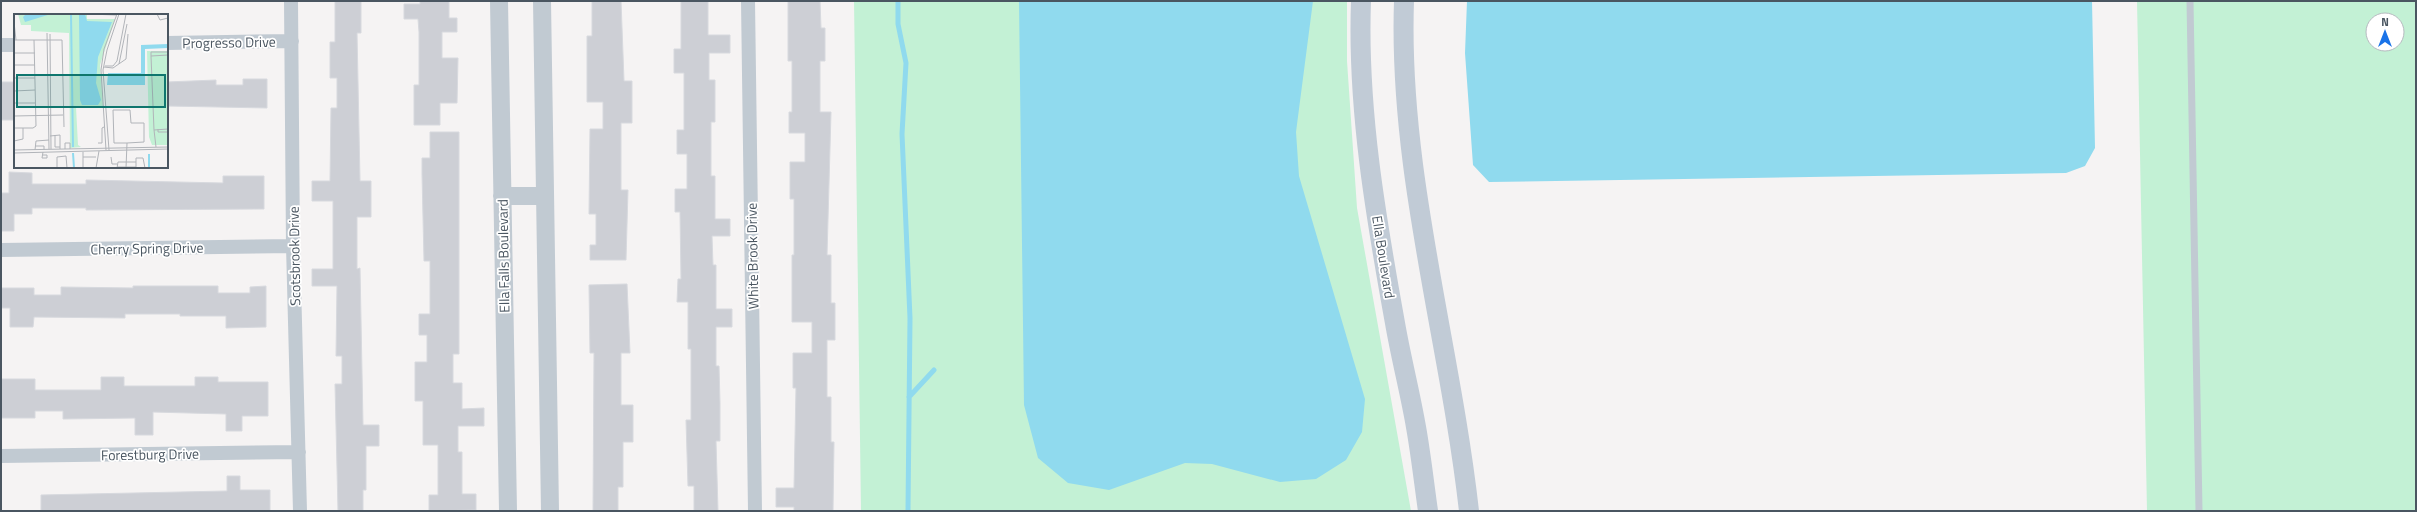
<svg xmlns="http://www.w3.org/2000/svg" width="2417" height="512" font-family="'Titillium Web',sans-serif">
  <rect width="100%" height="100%" fill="#f5f3f3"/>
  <path fill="#c3f1d5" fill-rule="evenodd" d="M854 1H1347V61L1357 208 1411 511H861Z
    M2137 1H2416V511H2147ZM2373 20H2397V44H2373Z"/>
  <path fill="#90daee" d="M1019 1H1313L1296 132 1299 176 1365 399 1362 432 1346 460 1316 479 1280 482 1212 464 1185 463 1109 490 1068 483 1038 458 1024 405Z
    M1467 1H2092L2095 148 2085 166 2066 173 1489 182 1473 165 1465 53Z"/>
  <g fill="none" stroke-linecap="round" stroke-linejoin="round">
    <path stroke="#90daee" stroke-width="5" d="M898 1V24L906 63 902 134 910 318 908 511
      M909 397 934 370"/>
  </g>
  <path fill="#cdcfd5" stroke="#d7d9de" d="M335 1H361V33H357L360 181H371V217H357V269L360 268 363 425H379V446H366V490H363V511H338L335 384H342V356H336L337 286H312V269H333V201H312V181H330L331 108H337V78H330V42H335Z
    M420 1H449V18H457V32H442V58H458L457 103H440V125H414V85H419V32L418 19H404V4H420Z
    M592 1H621L624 81H632V123H621V190H628L626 260H590V245H596V214H589L590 129H603V102H587V36H592Z
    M681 1H708V35H730V53H709V80H715V122H711V176H715V219H730V236H712L713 265H716V309H732V327H716V366H719L720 404V441H716L718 511H694V486H688L686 420H691V349H688V302H677L678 279H681L680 212H675V189H687V154H677V130H684V73H674V49H681Z
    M788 1H820L821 28H825V61H820V112H831L827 255H831V303H835V340H827V397H831V442H834L833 511H794V507H776V488H794L796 388H793V353H812V322H792V255H794V199H790V162H805V133H789V112H792V61H788Z
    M243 79H267V108L167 106V82L216 80V85H243Z
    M1 82H15V120H1Z
    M430 132H459V354H453V383H462V409L484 408V426H458V452H462V494H476V510L429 511V495H438V445H423V401H415V362H427V335H419V314H430V261H424L422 174V158H430Z
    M9 172 32 173V184H86V180L223 183V176H264V209L86 210V208H32V214H14V231H1V193H9Z
    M627 284 630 353H621V405H633V442H623V487H618V511H593L594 353H590L589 285Z
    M133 286H218V293H250V287L266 286V327L226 328V316H180V314H125V318L34 317 33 327H10V308H1V288H34V295H61V287L133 288Z
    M101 377H124V386H195V377H218V382H268V416H242V431H226V414L153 412V435H135V418L63 419V411H35V418H1V379H35V390H101Z
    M227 476H240V490H270V511H41V495L227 491Z"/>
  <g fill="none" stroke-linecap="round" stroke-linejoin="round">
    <path stroke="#c1cad2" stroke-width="7" d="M2190 1 2199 511"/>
    <path stroke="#c1cad2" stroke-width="14" d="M291 1 293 246 300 511
      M748 1 755 511
      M167 43 292 41
      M1 45H15
      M1 250 293 246
      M1 456 299 452"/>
    <path stroke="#c1cad2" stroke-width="18" d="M499 1 508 511
      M542 1 550 511
      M502 196H545"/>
    <path stroke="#c1cbd6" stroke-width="20" d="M1361 1C1357 108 1376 218 1395 323 1401 358 1410 392 1416 427 1421 455 1424 483 1428 511
      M1404 1C1398 173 1450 341 1469 511"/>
  </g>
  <g text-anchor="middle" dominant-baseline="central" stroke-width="3.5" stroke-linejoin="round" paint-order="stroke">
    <g font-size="14" fill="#4a5661" stroke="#fff">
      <text transform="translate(229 42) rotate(-1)">Progresso Drive</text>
      <text transform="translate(147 248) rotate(-1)">Cherry Spring Drive</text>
      <text transform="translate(294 256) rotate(-91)">Scotsbrook Drive</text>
      <text transform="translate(503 256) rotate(-91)">Ella Falls Boulevard</text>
      <text transform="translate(752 256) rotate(-91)">White Brook Drive</text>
      <text transform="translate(1384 257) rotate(81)">Ella Boulevard</text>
      <text transform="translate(150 454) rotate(-1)">Forestburg Drive</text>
    </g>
  </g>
  <g transform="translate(14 14)">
    <rect width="154" height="154" fill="#f5f3f3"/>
    <path d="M4 0H73V5H101L86 51 89 93H62L64 131 67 133 56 134 55 19 17 17V11H7ZM133 37H154V131H138L135 123Z" fill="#c3f1d5"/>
    <path d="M12 0H37L11 8 9 3ZM65 0H71L73 7 98 8 84 43 82 69 87 86 84 91H68L66 86ZM154 30V34L131 35V71H93L94 59H127V31Z" fill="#90daee"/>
    <path fill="none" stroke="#90daee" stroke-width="2" d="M57 0 59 133M59 139 60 154M135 140V154"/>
    <path fill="none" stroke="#b1b4b9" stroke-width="1" d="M75 0 102 1M143 0 146 6 154 4M0 8 2 26M33 19 35 135M36 20 37 135M0 26H48L50 113M0 39H21M137 42V38H154M105 50 113 10M0 51H21M91 52H99L103 47 112 0M90 53 99 54 112 45 114 20M0 64H21M0 77 21 76M0 89H21M0 102 49 101M0 114H19L22 112 20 26M144 115V118H154M140 116 137 42 154 41M41 121V133H46M36 122 46 121V135M0 127 9 125V114M84 129H88V114L90 113M21 132H30V136M142 133 140 116 154 115M51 135V129H56V135M0 136 154 133M21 136 22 127 35 126M92 136 87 56 90 35 103 0M95 136 89 56 93 36 105 0M29 138 28 144H33V141H29M0 139 154 135M69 143H82M97 143 98 150H103M103 153H122M43 154V143L52 142 53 154M69 154V138M82 154 85 137M103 154 104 148H122M112 154 113 129 130 128V109H117L116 96H99L100 129H113M122 154V144H129L131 154M154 154V140"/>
    <path fill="#0f766e" fill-opacity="0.15" stroke="#0f766e" stroke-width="2" d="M3 61H151V93H3Z"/>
    <rect width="154" height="154" fill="none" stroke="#4a5661" stroke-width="2"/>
  </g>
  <rect width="2417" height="512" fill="none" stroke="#4a5661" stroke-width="4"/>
  <g transform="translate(2385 32)"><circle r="19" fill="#ffffff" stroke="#b7bbc0"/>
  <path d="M0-3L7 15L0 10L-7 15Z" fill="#1a73e8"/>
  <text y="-6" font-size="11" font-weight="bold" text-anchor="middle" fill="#4a5661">N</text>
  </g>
</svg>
